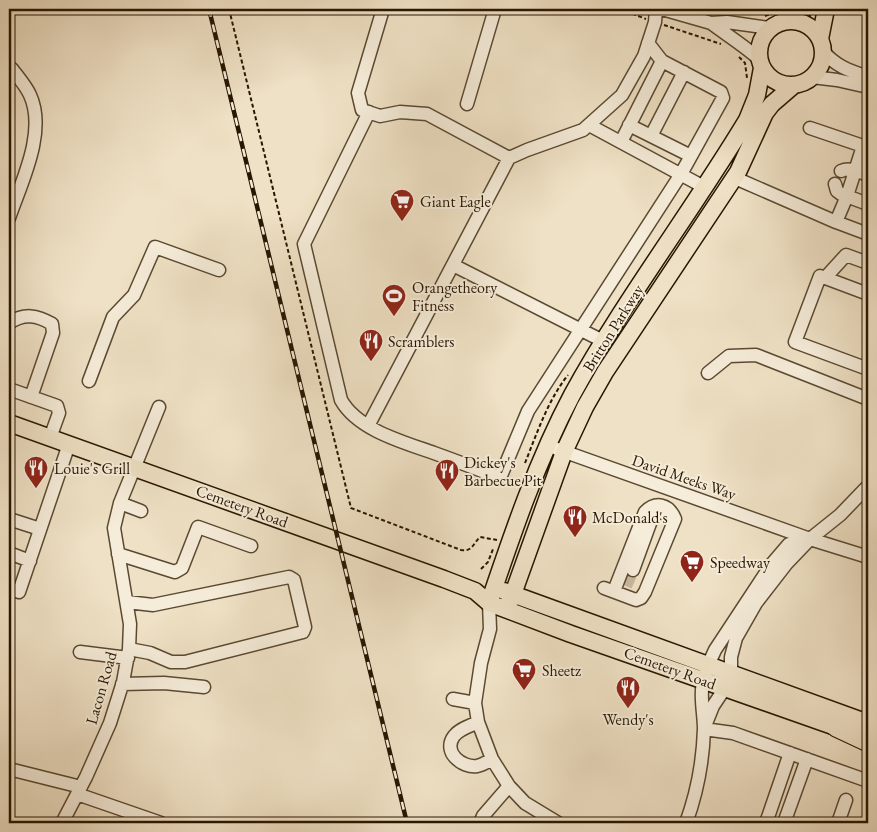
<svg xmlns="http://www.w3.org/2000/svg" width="877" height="832" font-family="'EB Garamond',serif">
  <rect width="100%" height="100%" fill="#efe1c5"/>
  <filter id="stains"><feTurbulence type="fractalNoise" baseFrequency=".004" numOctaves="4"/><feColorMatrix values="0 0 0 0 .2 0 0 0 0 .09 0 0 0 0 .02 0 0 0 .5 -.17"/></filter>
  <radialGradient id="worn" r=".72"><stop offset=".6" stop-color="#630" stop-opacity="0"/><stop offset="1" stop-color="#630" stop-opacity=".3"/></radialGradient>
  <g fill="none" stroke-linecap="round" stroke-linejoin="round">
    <path stroke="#c7b89e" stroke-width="12" stroke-dasharray="12 6" stroke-linecap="butt" d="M626 586 633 570"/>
    <defs>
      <path id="minor" d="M383 9 358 93 362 110 380 116 400 112 427 114 509 158
        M662 9 711 23 727 22 769 28
        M711 23C727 35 743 45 758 58
        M823 51C835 66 850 71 868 77
        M9 67 12 69C18 77 26 86 30 95 47 132 21 183 9 218
        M684 72 651 136 691 156
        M812 77 837 80 868 87
        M467 104 495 9
        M369 112 304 244 341 400C358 430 403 442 434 453 456 461 478 469 500 478L528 411 681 174 723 98 721 92 662 61 648 43
        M589 125 704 187
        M629 125 651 136
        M810 128 863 146 847 196 836 222
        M621 142 662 61
        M841 171C850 167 859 172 868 175
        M735 178 836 222 868 234
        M835 184 837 191 841 194 868 204
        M453 265 603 341
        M825 278 846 255 868 263
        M868 294 820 276 795 342 868 369
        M9 323C24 313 37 315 52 324L53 333 31 397
        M708 373 729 356 756 355 868 399
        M89 381 113 317 134 295 155 247 219 270
        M9 389 57 406 59 413 50 438
        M368 426 509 158 527 150 583 130 622 95 644 56 655 22 656 9
        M557 449 810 539 868 557
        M120 503 141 511
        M9 519 40 529
        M9 553 30 561
        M118 554 175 572 182 568 198 527 251 546
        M633 570 652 518 656 513 660 512 668 515
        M9 588 19 592 69 444
        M604 588 636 600 641 598 645 592 675 519C669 504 656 501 645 512L614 591
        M127 602 153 605 289 577 294 580 305 627 303 632 185 662H171L150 653 129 649
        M489 603 490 629 481 663 475 703 478 722 492 759 509 786 525 803 558 823
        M80 652 128 658
        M122 684 164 683 204 687
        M453 699 475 703
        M478 722C470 726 459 729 454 736 442 752 462 768 477 766 483 765 487 762 492 759
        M705 726 713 706 725 688 731 674V657L736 638 756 603 787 563 810 539 840 515 868 486
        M704 729 733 733 868 781
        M9 769 81 787
        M77 794 161 823
        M62 823 86 777 110 723 123 682 129 649 130 624 114 528 120 503 159 407
        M480 823 483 816 509 786
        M686 823C697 793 703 762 704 729 704 716 701 703 702 690 703 676 709 663 715 650L771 565 789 544 810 539
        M766 823 790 753
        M784 823 807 759
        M838 823 846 800"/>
      <path id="major" d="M759 53a32 32 0 1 1 64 0a32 32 0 1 1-64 0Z
        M820 39 826 9
        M9 423 444 579 475 591 489 603 571 634 847 731
        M504 591 868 723
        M489 603C513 532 537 461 572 395 624 300 691 213 747 120L757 95 762 68
        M506 609 513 594 564 452 585 407 605 372 738 172 765 113 772 104 794 85"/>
      <path id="highway" d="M836 727 868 742"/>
    </defs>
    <use href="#minor" stroke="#5a4932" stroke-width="15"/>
    <use href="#major" stroke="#281601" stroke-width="19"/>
    <use href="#highway" stroke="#281601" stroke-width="21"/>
    <path stroke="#281601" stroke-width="2" stroke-dasharray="4 2.5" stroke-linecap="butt" d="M229 9 351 508 461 550C472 552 473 544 480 537L497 540
      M620 9 646 19
      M710 9 719 12
      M804 15 806 19 812 14
      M765 16 782 9
      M664 25 721 44
      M739 57 745 63 747 78
      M525 463C537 433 548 400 568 375
      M481 569 488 562 493 549"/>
    <use href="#minor" stroke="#f5ecd9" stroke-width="12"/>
    <use href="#major" stroke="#efe1c5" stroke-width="16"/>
    <use href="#highway" stroke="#efe1c5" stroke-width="19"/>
    <defs>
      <path id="rail" d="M209 9 407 823"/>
    </defs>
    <use href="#rail" stroke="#281601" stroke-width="4.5"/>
    <use href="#rail" stroke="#f5ecd9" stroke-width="2.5" stroke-dasharray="8" stroke-linecap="butt"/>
  </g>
  <defs>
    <symbol id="supermarket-pin" viewBox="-11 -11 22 30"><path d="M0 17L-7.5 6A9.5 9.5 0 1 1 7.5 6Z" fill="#8f2418" stroke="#f5ecd9"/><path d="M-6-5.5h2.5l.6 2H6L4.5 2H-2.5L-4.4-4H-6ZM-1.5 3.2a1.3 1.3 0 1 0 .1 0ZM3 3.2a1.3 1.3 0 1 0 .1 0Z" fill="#fff"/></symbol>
    <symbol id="stadium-pin" viewBox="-11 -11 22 30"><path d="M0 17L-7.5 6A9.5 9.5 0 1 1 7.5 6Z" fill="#8f2418" stroke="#f5ecd9"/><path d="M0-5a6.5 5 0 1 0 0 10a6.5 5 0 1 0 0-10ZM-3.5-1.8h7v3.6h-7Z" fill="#fff"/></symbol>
    <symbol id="restaurant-pin" viewBox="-11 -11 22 30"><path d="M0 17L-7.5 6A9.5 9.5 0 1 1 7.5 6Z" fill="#8f2418" stroke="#f5ecd9"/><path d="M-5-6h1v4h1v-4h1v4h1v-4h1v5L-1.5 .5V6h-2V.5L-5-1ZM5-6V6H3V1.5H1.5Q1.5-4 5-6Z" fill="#fff"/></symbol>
  </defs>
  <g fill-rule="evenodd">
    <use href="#supermarket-pin" x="388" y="187" width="28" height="38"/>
    <use href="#stadium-pin" x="380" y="282" width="28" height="38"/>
    <use href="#restaurant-pin" x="357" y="327" width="28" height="38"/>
    <use href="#restaurant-pin" x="22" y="454" width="28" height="38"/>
    <use href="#restaurant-pin" x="433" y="457" width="28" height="38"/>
    <use href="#restaurant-pin" x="561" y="503" width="28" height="38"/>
    <use href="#supermarket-pin" x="678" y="548" width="28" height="38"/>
    <use href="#supermarket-pin" x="510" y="656" width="28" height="38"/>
    <use href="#restaurant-pin" x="614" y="674" width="28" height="38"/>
  </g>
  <g text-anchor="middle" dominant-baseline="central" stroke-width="4" stroke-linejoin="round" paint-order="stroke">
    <g font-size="16" fill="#281601" stroke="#f5ecd9" text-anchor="start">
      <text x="420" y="201">Giant Eagle</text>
      <text x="412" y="287">Orangetheory<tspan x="412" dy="18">Fitness</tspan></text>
      <text x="388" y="341">Scramblers</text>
      <text x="464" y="462">Dickey's<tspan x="464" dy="18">Barbecue Pit</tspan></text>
      <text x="54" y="468">Louie's Grill</text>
      <text x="592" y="517">McDonald's</text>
      <text x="710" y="562">Speedway</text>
      <text x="542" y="670">Sheetz</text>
      <text x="628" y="719" text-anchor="middle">Wendy's</text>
    </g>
    <g font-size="16" fill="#281601" stroke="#f5ecd9">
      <text transform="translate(613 328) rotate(-58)">Britton Parkway</text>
      <text transform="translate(684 477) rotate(19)">David Meeks Way</text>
      <text transform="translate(242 506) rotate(20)">Cemetery Road</text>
      <text transform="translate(670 668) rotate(20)">Cemetery Road</text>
      <text transform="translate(101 688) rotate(-74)">Lacon Road</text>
    </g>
  </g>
  <rect width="877" height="832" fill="none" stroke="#efe1c5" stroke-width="30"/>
  <rect x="10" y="10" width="857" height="812" fill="none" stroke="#281601" stroke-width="2.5"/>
  <rect x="15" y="15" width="847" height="802" fill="none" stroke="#281601"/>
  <rect width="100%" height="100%" filter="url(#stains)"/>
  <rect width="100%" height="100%" fill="url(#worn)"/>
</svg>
